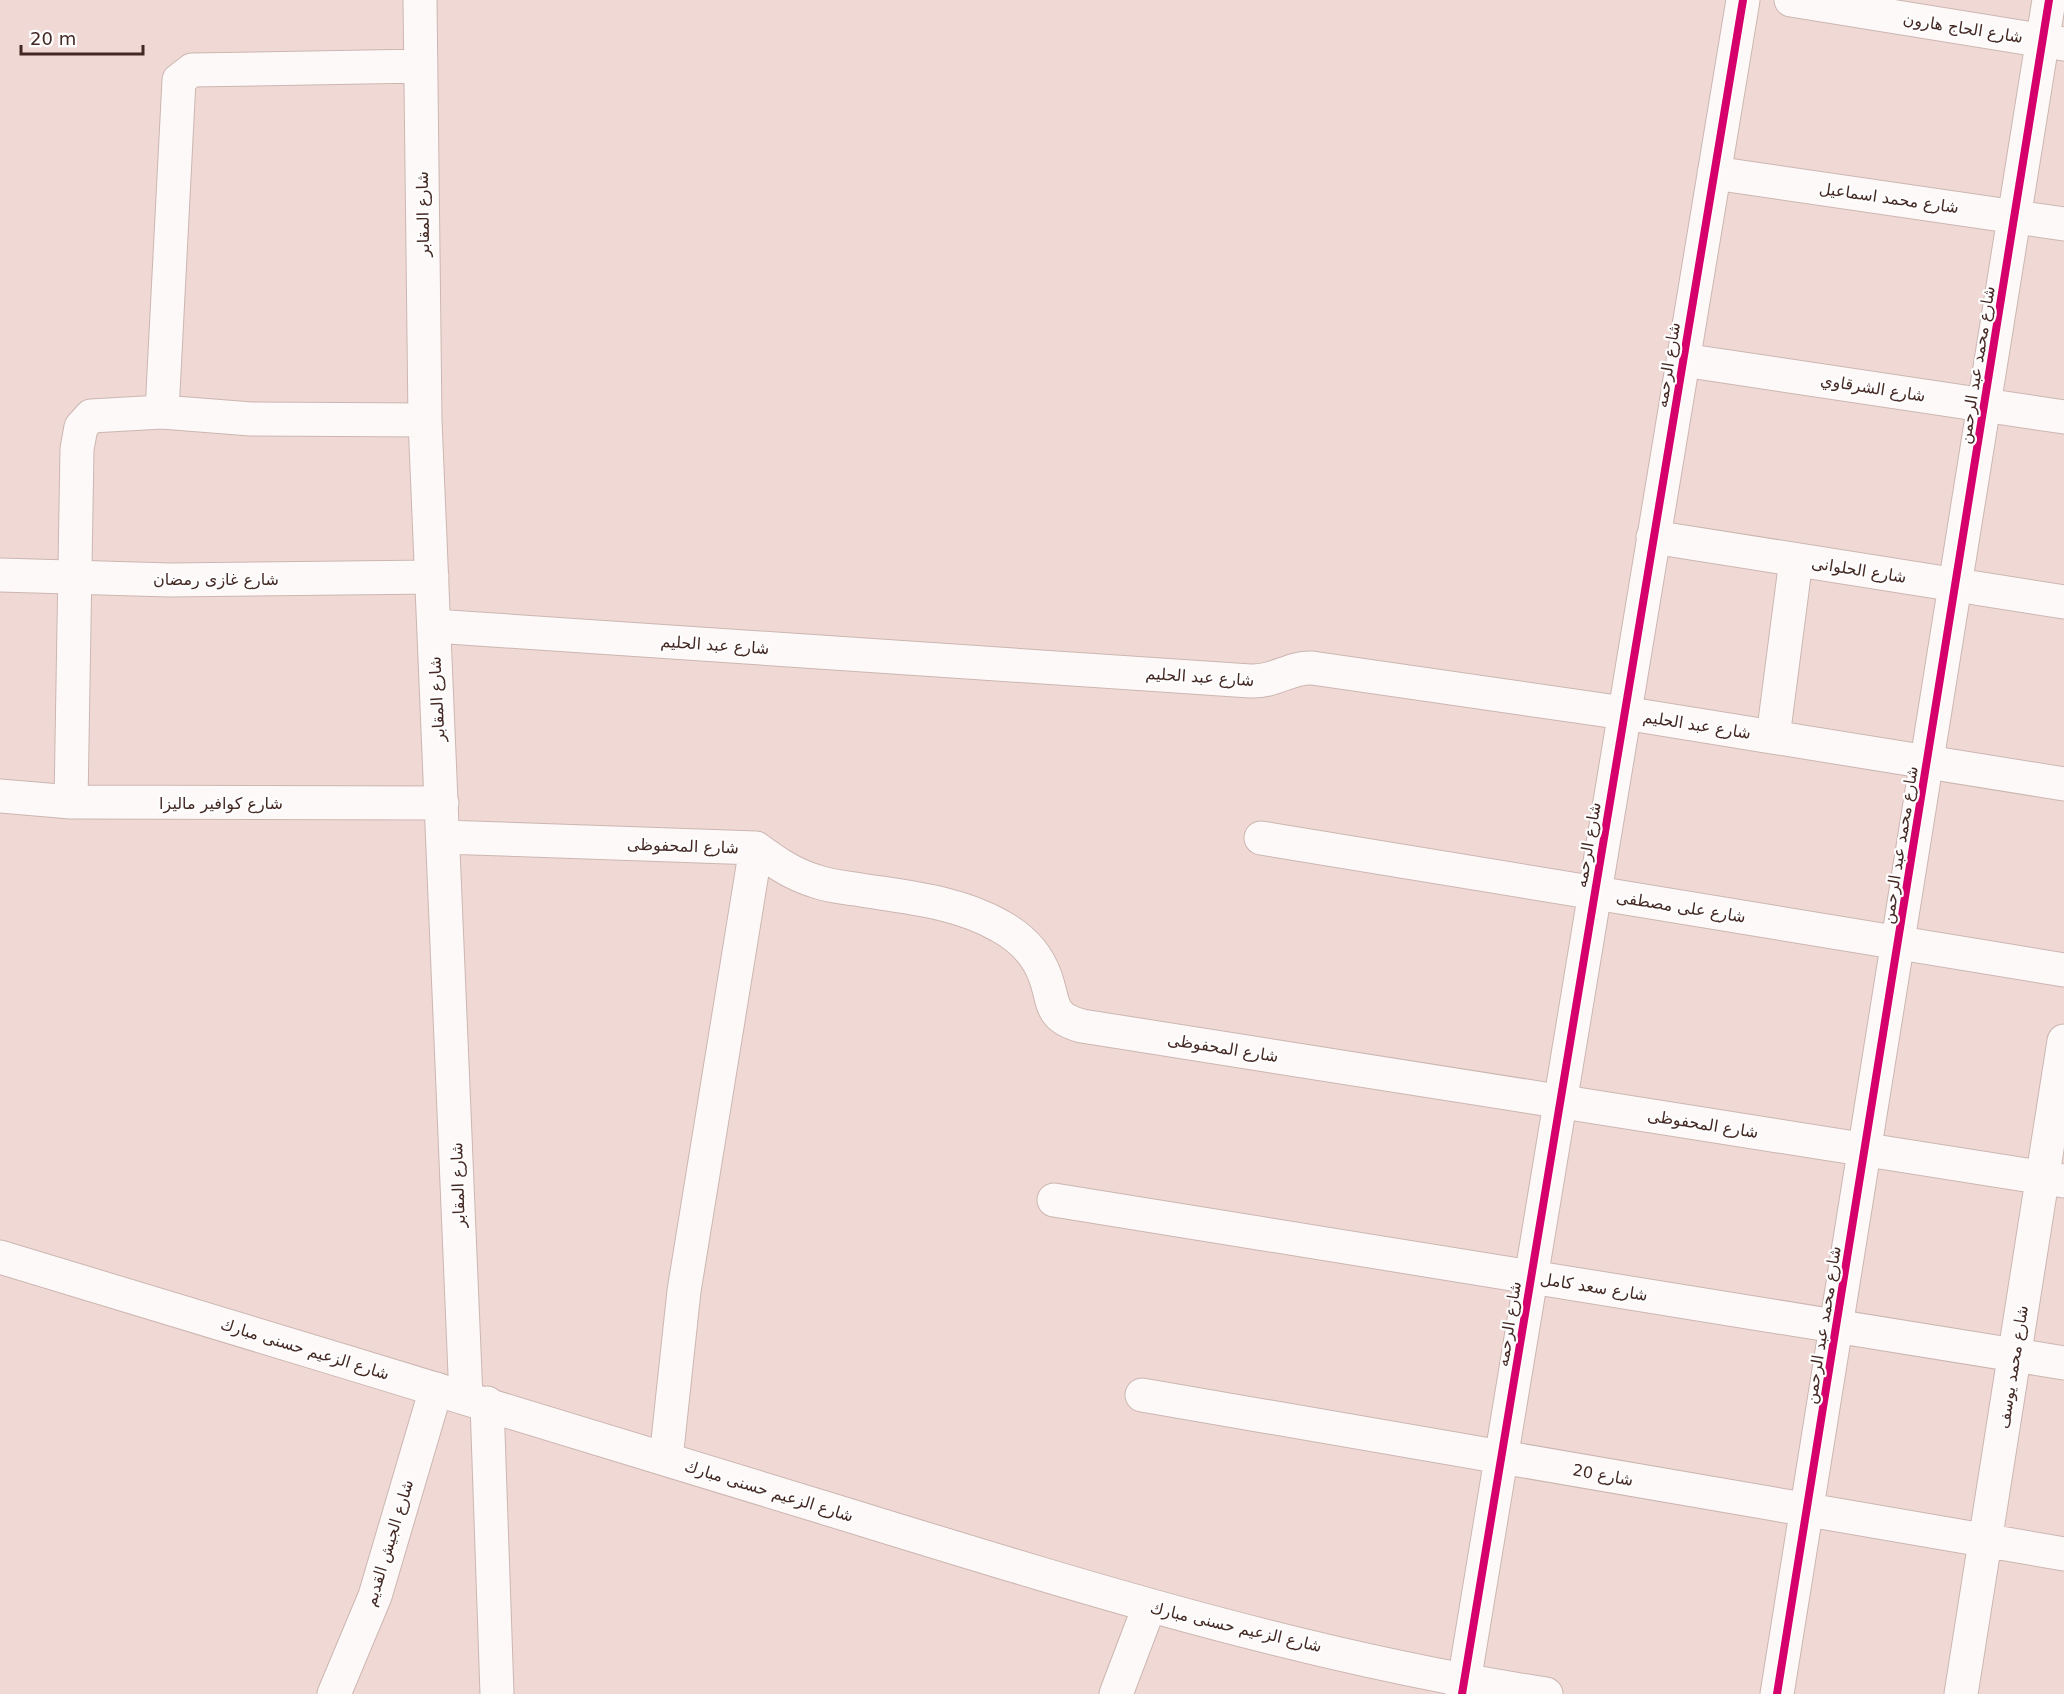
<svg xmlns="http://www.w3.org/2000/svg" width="2064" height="1694" font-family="'DejaVu Sans',Vazirmatn,sans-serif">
  <rect width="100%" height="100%" fill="#f0d9d4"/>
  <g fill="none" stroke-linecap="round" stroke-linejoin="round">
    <defs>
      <path id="minor" d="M420 0 425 420 466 1398
        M1791 0 2064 44
        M1714 173 2064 224
        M1683 360 2064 417
        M162 412 179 80 192 70 421 66
        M1653 537 2064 602
        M0 575 170 580 432 577
        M434 626 1250 681C1276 682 1289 667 1312 668L1624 713 2064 784
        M1773 737 1796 560
        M0 796 71 802 442 803
        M71 802 77 449 81 427 91 416 162 412 251 419 425 420
        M443 837 756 848C775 862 792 874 815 881 828 886 842 887 855 889 904 897 957 901 1000 926 1020 937 1037 954 1045 976 1055 1003 1048 1017 1082 1026L2064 1181
        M1261 838 2064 970
        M1054 1200 2064 1363
        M1142 1395 2064 1554
        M487 1403 497 1694
        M666 1459 684 1291 756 848
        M334 1694 375 1596 436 1389
        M1116 1694 1149 1607
        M1462 1694 1743 0
        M1777 1694 2049 0
        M1961 1694 2064 1041"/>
      <path id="tertiary" d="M0 1257C271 1339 541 1421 812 1504 1054 1578 1296 1656 1546 1694"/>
    </defs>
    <use href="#minor" stroke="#ccb6b1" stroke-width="35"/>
    <use href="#tertiary" stroke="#ccb6b1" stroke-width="35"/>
    <use href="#minor" stroke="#fdf9f9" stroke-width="33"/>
    <use href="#tertiary" stroke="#fdf9f9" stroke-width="33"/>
    <defs>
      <path id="cycleway" d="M1462 1694 1743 0
        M1777 1694 2049 0"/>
    </defs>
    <use href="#cycleway" stroke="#fdfdfd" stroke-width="11"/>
    <use href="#cycleway" stroke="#d6006c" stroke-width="8"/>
  </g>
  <g text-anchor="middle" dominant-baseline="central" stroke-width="4.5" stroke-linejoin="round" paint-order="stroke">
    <g font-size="16" fill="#432823" stroke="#fdfdfd">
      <text transform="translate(1963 28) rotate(9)">شارع الحاج هارون</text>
      <text transform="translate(1889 198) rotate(8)">شارع محمد اسماعيل</text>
      <text transform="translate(423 214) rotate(-91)">شارع المقابر</text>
      <text transform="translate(1668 365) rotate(-81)">شارع الرحمه</text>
      <text transform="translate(1977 365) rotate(-81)">شارع محمد عبد الرحمن</text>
      <text transform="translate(1873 388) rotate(9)">شارع الشرقاوي</text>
      <text transform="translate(1859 570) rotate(9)">شارع الحلوانى</text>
      <text x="216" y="579">شارع غازى رمضان</text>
      <text transform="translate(715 645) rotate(4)">شارع عبد الحليم</text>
      <text transform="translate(1200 677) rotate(4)">شارع عبد الحليم</text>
      <text transform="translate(437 699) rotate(-93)">شارع المقابر</text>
      <text transform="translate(1697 725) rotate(9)">شارع عبد الحليم</text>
      <text x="221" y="803">شارع كوافير ماليزا</text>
      <text transform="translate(1588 845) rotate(-80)">شارع الرحمه</text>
      <text transform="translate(1900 845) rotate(-81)">شارع محمد عبد الرحمن</text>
      <text transform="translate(683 846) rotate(2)">شارع المحفوظى</text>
      <text transform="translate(1681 907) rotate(9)">شارع على مصطفى</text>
      <text transform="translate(1223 1048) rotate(9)">شارع المحفوظى</text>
      <text transform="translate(1703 1124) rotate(9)">شارع المحفوظى</text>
      <text transform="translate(458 1185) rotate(-92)">شارع المقابر</text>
      <text transform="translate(1594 1287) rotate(9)">شارع سعد كامل</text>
      <text transform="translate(1509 1324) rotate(-81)">شارع الرحمه</text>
      <text transform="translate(1823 1325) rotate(-81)">شارع محمد عبد الرحمن</text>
      <text transform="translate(305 1349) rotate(17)">شارع الزعيم حسنى مبارك</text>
      <text transform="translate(2013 1367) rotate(-81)">شارع محمد يوسف</text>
      <text transform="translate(1603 1475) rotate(10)">شارع 20</text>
      <text transform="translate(769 1491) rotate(17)">شارع الزعيم حسنى مبارك</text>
      <text transform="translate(389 1543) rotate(-73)">شارع الجيش القديم</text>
      <text transform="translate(1236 1627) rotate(13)">شارع الزعيم حسنى مبارك</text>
    </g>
  </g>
  <path d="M21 45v9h122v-9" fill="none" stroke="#432823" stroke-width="3"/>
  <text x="30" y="45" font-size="18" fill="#432823" stroke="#fdfdfd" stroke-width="4.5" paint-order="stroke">20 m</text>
</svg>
